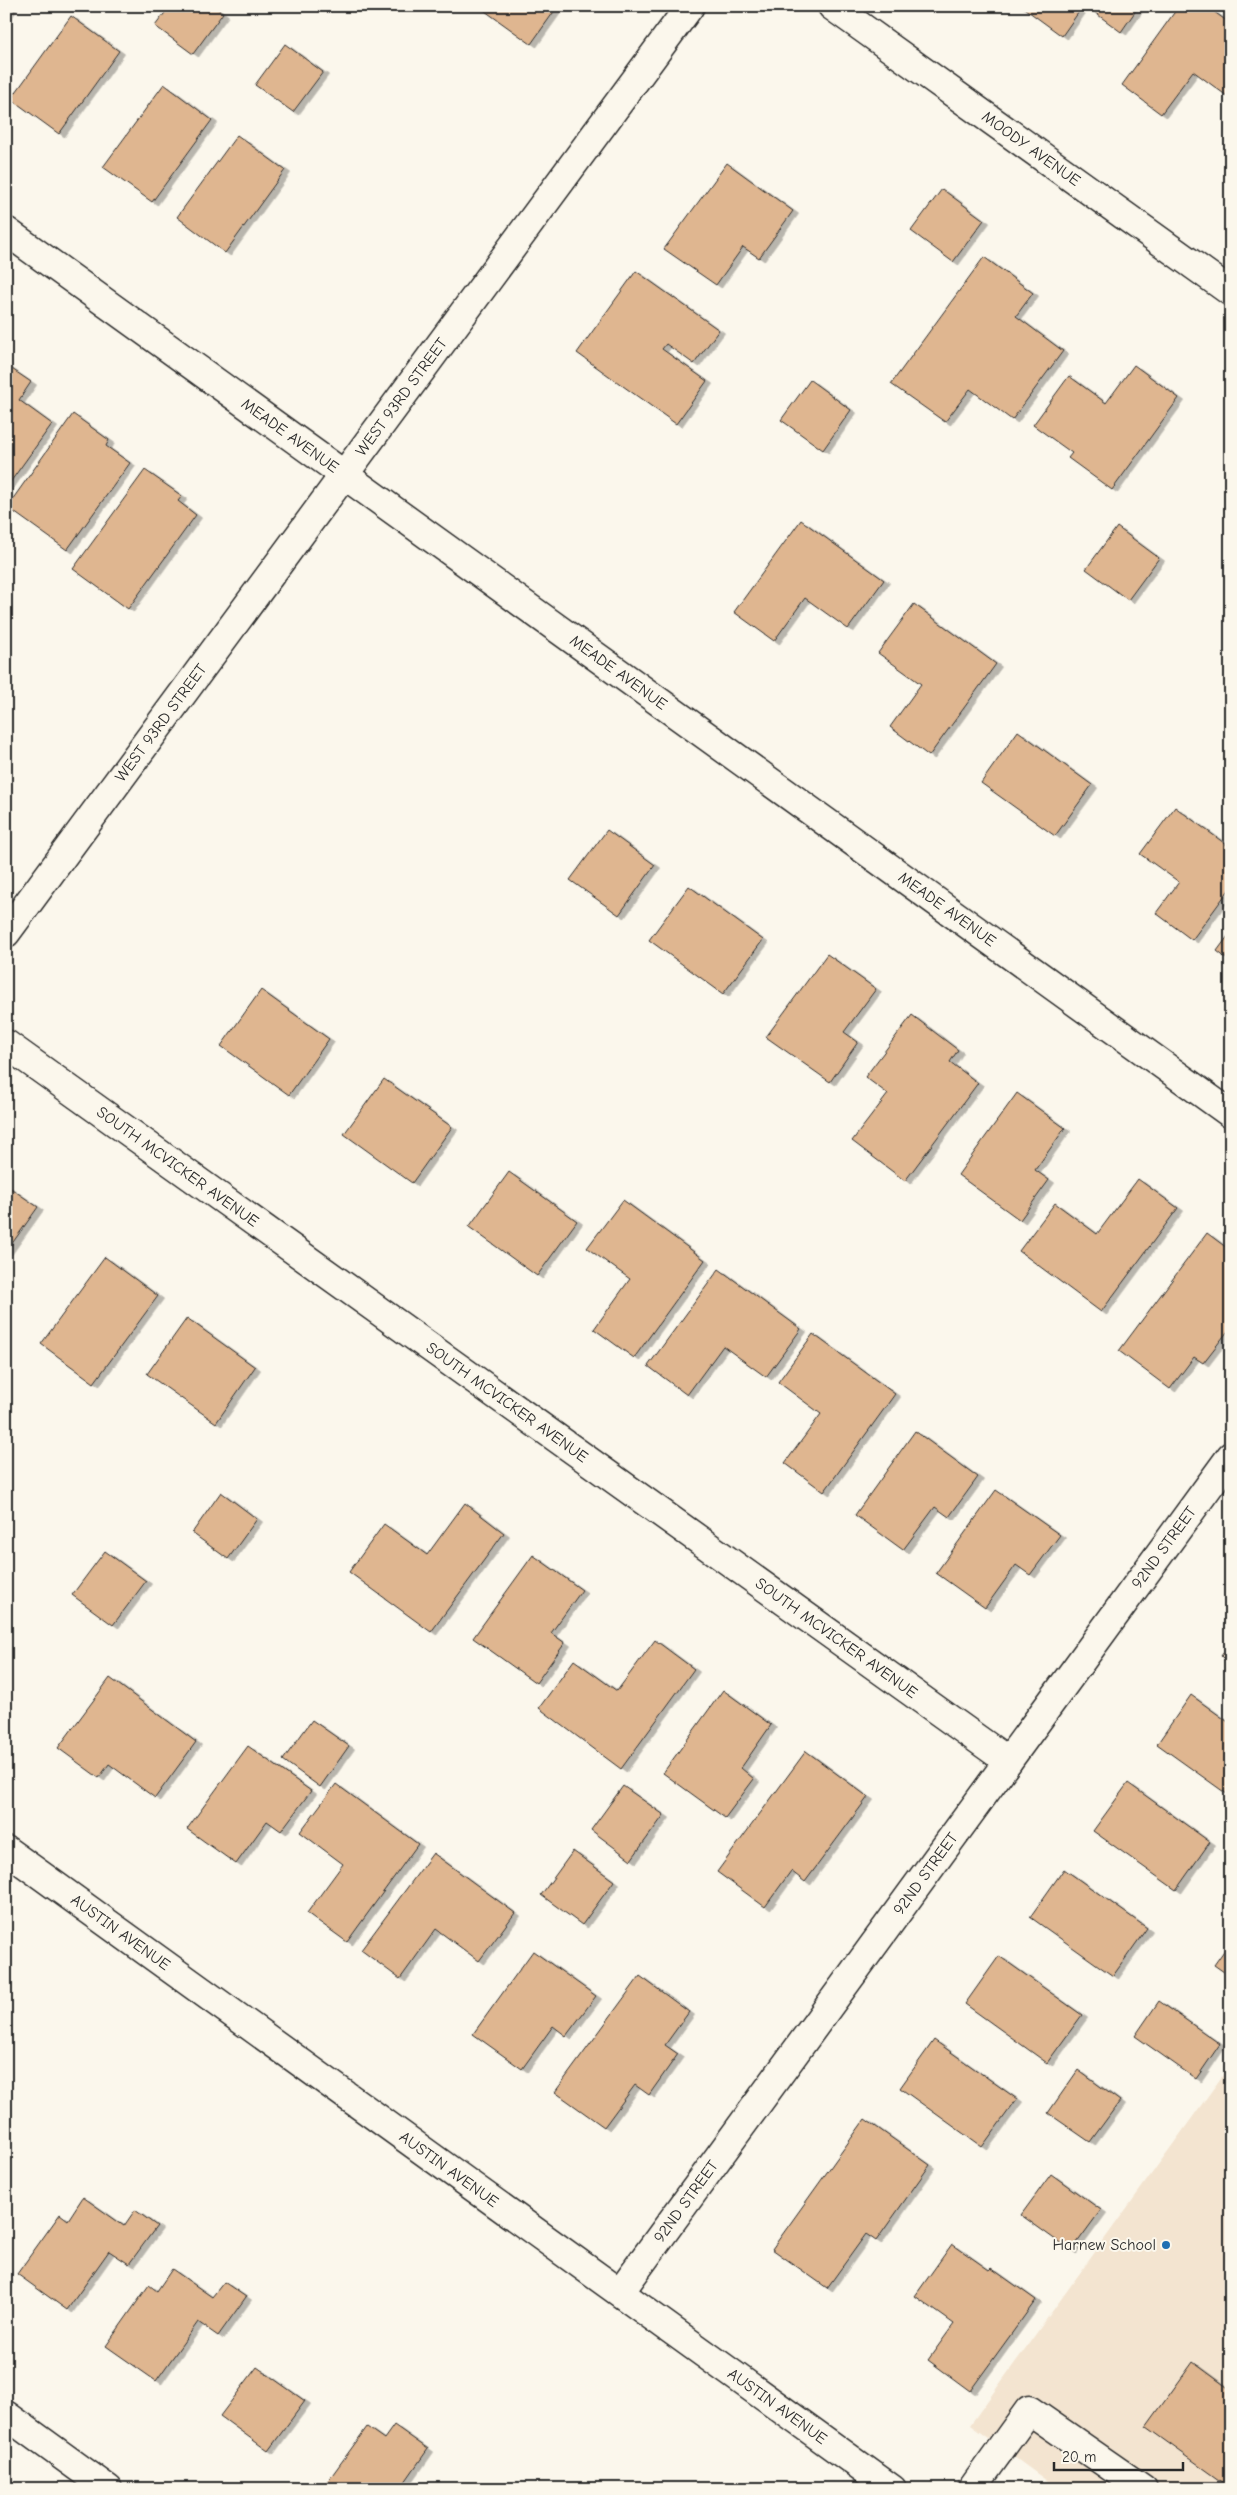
<svg xmlns="http://www.w3.org/2000/svg" width="1237" height="2495" font-family="'Comic Neue',sans-serif">
  <defs>
    <filter id="shadow"><feDropShadow dx="5.5" dy="3" stdDeviation="0" flood-color="#0004"/></filter>
  </defs>
  <rect width="100%" height="100%" fill="#fbf7ec"/>
  <filter id="ink" filterUnits="userSpaceOnUse"><feTurbulence type="fractalNoise" baseFrequency=".02" numOctaves="2"/><feDisplacementMap in="SourceGraphic" scale="10" xChannelSelector="R" yChannelSelector="G"/><feConvolveMatrix kernelMatrix="1 2 1 2 8 2 1 2 1" color-interpolation-filters="sRGB"/></filter>
  <g filter="url(#ink)">
    <path fill="#f3e4d0" d="M1231 2064V2489H1058L970 2425Z"/>
    <path fill="#dfb690" stroke="#2b2b2b" filter="url(#shadow)" d="M6 6H12L6 15Z
      M170 6H214L223 13 193 54 155 26Z
      M478 6H558L531 44Z
      M1021 6H1083L1062 36Z
      M1086 6H1139L1121 32Z
      M1179 6H1206L1231 24V99L1193 71 1161 114 1122 85Z
      M71 16 119 51 59 134 11 99Z
      M285 44 323 72 293 112 255 85Z
      M164 84 212 120 152 202 103 167Z
      M237 135 285 170 225 253 177 217Z
      M727 163 793 211 759 258 743 247 716 285 664 249Z
      M942 189 984 220 953 262 911 231Z
      M984 257 1033 293 1016 316 1063 351 1012 420 970 389 945 422 891 384Z
      M636 271 719 330 694 364 666 344 662 349 707 381 676 424 577 353Z
      M6 365 31 382 19 400 52 424 6 488Z
      M1134 365 1179 398 1112 490 1068 458 1072 453 1033 425 1069 376 1106 403Z
      M810 380 851 410 823 450 781 420Z
      M73 414 109 440 106 446 130 463 67 550 7 507Z
      M145 470 182 496 178 501 196 515 128 609 73 569Z
      M801 520 884 580 848 629 805 598 774 641 734 612Z
      M1117 527 1159 558 1128 600 1086 569Z
      M914 604 996 664 929 756 890 727 921 684 878 653Z
      M1018 731 1092 785 1055 836 981 783Z
      M1175 807 1231 848V887L1192 940 1156 913 1179 882 1140 854Z
      M607 830 655 865 619 915 570 880Z
      M689 886 763 940 723 994 649 940Z
      M1231 932V962L1217 951Z
      M827 954 876 989 844 1032 858 1042 830 1082 766 1037Z
      M261 990 329 1039 289 1095 221 1046Z
      M912 1015 958 1050 950 1062 978 1083 905 1181 852 1141 888 1094 865 1077Z
      M384 1079 452 1127 412 1183 344 1134Z
      M1017 1093 1065 1128 1035 1170 1049 1180 1020 1220 958 1175Z
      M509 1172 577 1221 537 1276 469 1227Z
      M1138 1179 1178 1208 1101 1312 1019 1251 1055 1203 1097 1234Z
      M6 1185 38 1207 6 1252Z
      M623 1200 705 1260 634 1358 594 1329 630 1279 587 1248Z
      M1207 1233 1231 1251V1327L1203 1363 1194 1357 1170 1389 1119 1351Z
      M105 1257 158 1296 94 1383 41 1344Z
      M719 1269 801 1329 766 1377 723 1346 687 1395 648 1366Z
      M187 1318 255 1367 216 1423 147 1374Z
      M813 1334 895 1394 824 1492 785 1463 821 1414 778 1382Z
      M915 1431 978 1477 949 1517 935 1507 903 1550 855 1515Z
      M996 1490 1060 1535 1030 1575 1016 1565 985 1608 936 1573Z
      M221 1492 257 1519 228 1559 192 1533Z
      M465 1503 504 1533 431 1632 349 1572 384 1524 427 1555Z
      M105 1551 146 1581 113 1625 72 1595Z
      M533 1555 582 1590 551 1633 565 1643 536 1683 473 1638Z
      M655 1640 694 1669 621 1769 539 1708 574 1660 617 1691Z
      M1231 1642V1664L1221 1656Z
      M110 1678 196 1742 155 1798 109 1764 99 1778 58 1748Z
      M723 1690 771 1725 741 1768 754 1779 725 1818 663 1773Z
      M1191 1695 1231 1724V1797L1157 1744Z
      M312 1720 349 1746 320 1787 283 1760Z
      M248 1746 311 1791 281 1831 267 1821 236 1864 187 1829Z
      M806 1751 868 1797 805 1882 791 1871 765 1907 717 1872Z
      M1128 1783 1210 1842 1176 1890 1093 1831Z
      M336 1784 418 1844 347 1942 307 1913 343 1864 300 1832Z
      M623 1786 664 1815 631 1860 591 1830Z
      M573 1851 614 1881 582 1925 541 1895Z
      M433 1853 515 1913 479 1961 436 1929 400 1979 361 1950Z
      M1064 1869 1147 1928 1113 1976 1030 1917Z
      M1231 1941V1977L1214 1965Z
      M533 1951 596 1996 566 2036 553 2026 522 2069 473 2034Z
      M999 1956 1082 2015 1047 2063 965 2004Z
      M640 1976 689 2012 665 2045 678 2054 649 2095 635 2085 604 2127 555 2092Z
      M1159 2001 1220 2044 1196 2079 1135 2036Z
      M934 2040 1017 2099 982 2147 900 2088Z
      M1078 2070 1120 2101 1090 2142 1048 2113Z
      M865 2119 930 2165 876 2241 866 2234 827 2288 772 2249Z
      M1051 2174 1101 2210 1071 2251 1021 2215Z
      M83 2197 124 2226 135 2210 157 2226 129 2264 109 2251 67 2310 17 2274 60 2214 68 2220Z
      M952 2244 989 2270 991 2268 1036 2300 970 2391 928 2360 954 2324 915 2296Z
      M172 2269 212 2297 224 2282 246 2297 218 2336 198 2322 156 2381 106 2346 149 2285 157 2291Z
      M1193 2362 1231 2390V2488L1146 2427Z
      M257 2367 305 2401 268 2451 220 2416Z
      M394 2425 428 2449 400 2489H322L367 2427 384 2439Z"/>
    <g fill="none" stroke-linecap="round" stroke-linejoin="round">
      <defs>
        <g id="minor">
          <path id="s1" d="M832 6 1231 292"/>
          <path id="s2" d="M6 231 1231 1114"/>
          <path id="s3" d="M6 933 690 6"/>
          <path id="s4" d="M6 1044 1008 1761"/>
          <path id="s5" d="M6 1850 892 2489"/>
          <path id="s6" d="M620 2292 1231 1456"/>
          <path d="M6 2415 108 2489"/>
          <path d="M972 2489 1029 2410 1143 2489"/>
        </g>
      </defs>
      <use href="#minor" stroke="#2b2b2b" stroke-width="31"/>
      <use href="#minor" stroke="#fbf7ec" stroke-width="28"/>
    </g>
  </g>
  <circle fill="#1f6fb2" stroke="#fbf7ec" stroke-width="2" cx="1166" cy="2245" r="5"/>
  <g text-anchor="middle" dominant-baseline="central" stroke-width="4" stroke-linejoin="round" paint-order="stroke">
    <g font-size="16" fill="#2b2b2b" stroke="#fbf7ec">
      <text stroke="none"><textPath href="#s1" startOffset="245">MOODY AVENUE</textPath></text>
      <text stroke="none"><textPath href="#s3" startOffset="666">WEST 93RD STREET</textPath></text>
      <text stroke="none"><textPath href="#s2" startOffset="350">MEADE AVENUE</textPath></text>
      <text stroke="none"><textPath href="#s2" startOffset="755">MEADE AVENUE</textPath></text>
      <text stroke="none"><textPath href="#s3" startOffset="261">WEST 93RD STREET</textPath></text>
      <text stroke="none"><textPath href="#s2" startOffset="1160">MEADE AVENUE</textPath></text>
      <text stroke="none"><textPath href="#s4" startOffset="211">SOUTH MCVICKER AVENUE</textPath></text>
      <text stroke="none"><textPath href="#s4" startOffset="616">SOUTH MCVICKER AVENUE</textPath></text>
      <text stroke="none"><textPath href="#s6" startOffset="922">92ND STREET</textPath></text>
      <text stroke="none"><textPath href="#s4" startOffset="1021">SOUTH MCVICKER AVENUE</textPath></text>
      <text stroke="none"><textPath href="#s6" startOffset="518">92ND STREET</textPath></text>
      <text stroke="none"><textPath href="#s5" startOffset="141">AUSTIN AVENUE</textPath></text>
      <text stroke="none"><textPath href="#s5" startOffset="546">AUSTIN AVENUE</textPath></text>
      <text stroke="none"><textPath href="#s6" startOffset="112">92ND STREET</textPath></text>
      <text stroke="none"><textPath href="#s5" startOffset="951">AUSTIN AVENUE</textPath></text>
    </g>
    <g font-size="16" fill="#2b2b2b" stroke="#fbf7ec" text-anchor="end">
      <text x="1156" y="2245">Harnew School</text>
    </g>
  </g>
  <rect width="1237" height="2495" fill="none" stroke="#fbf7ec" stroke-width="25"/>
  <rect x="12" y="12" width="1212" height="2470" fill="none" stroke="#2b2b2b" stroke-width="2" filter="url(#ink)"/>
  <path d="M1054 2462v8h129v-8" fill="none" stroke="#2b2b2b" stroke-width="2.5"/>
  <text x="1062" y="2462" font-size="15" fill="#2b2b2b" stroke="#fbf7ec" stroke-width="4" paint-order="stroke">20 m</text>
</svg>
